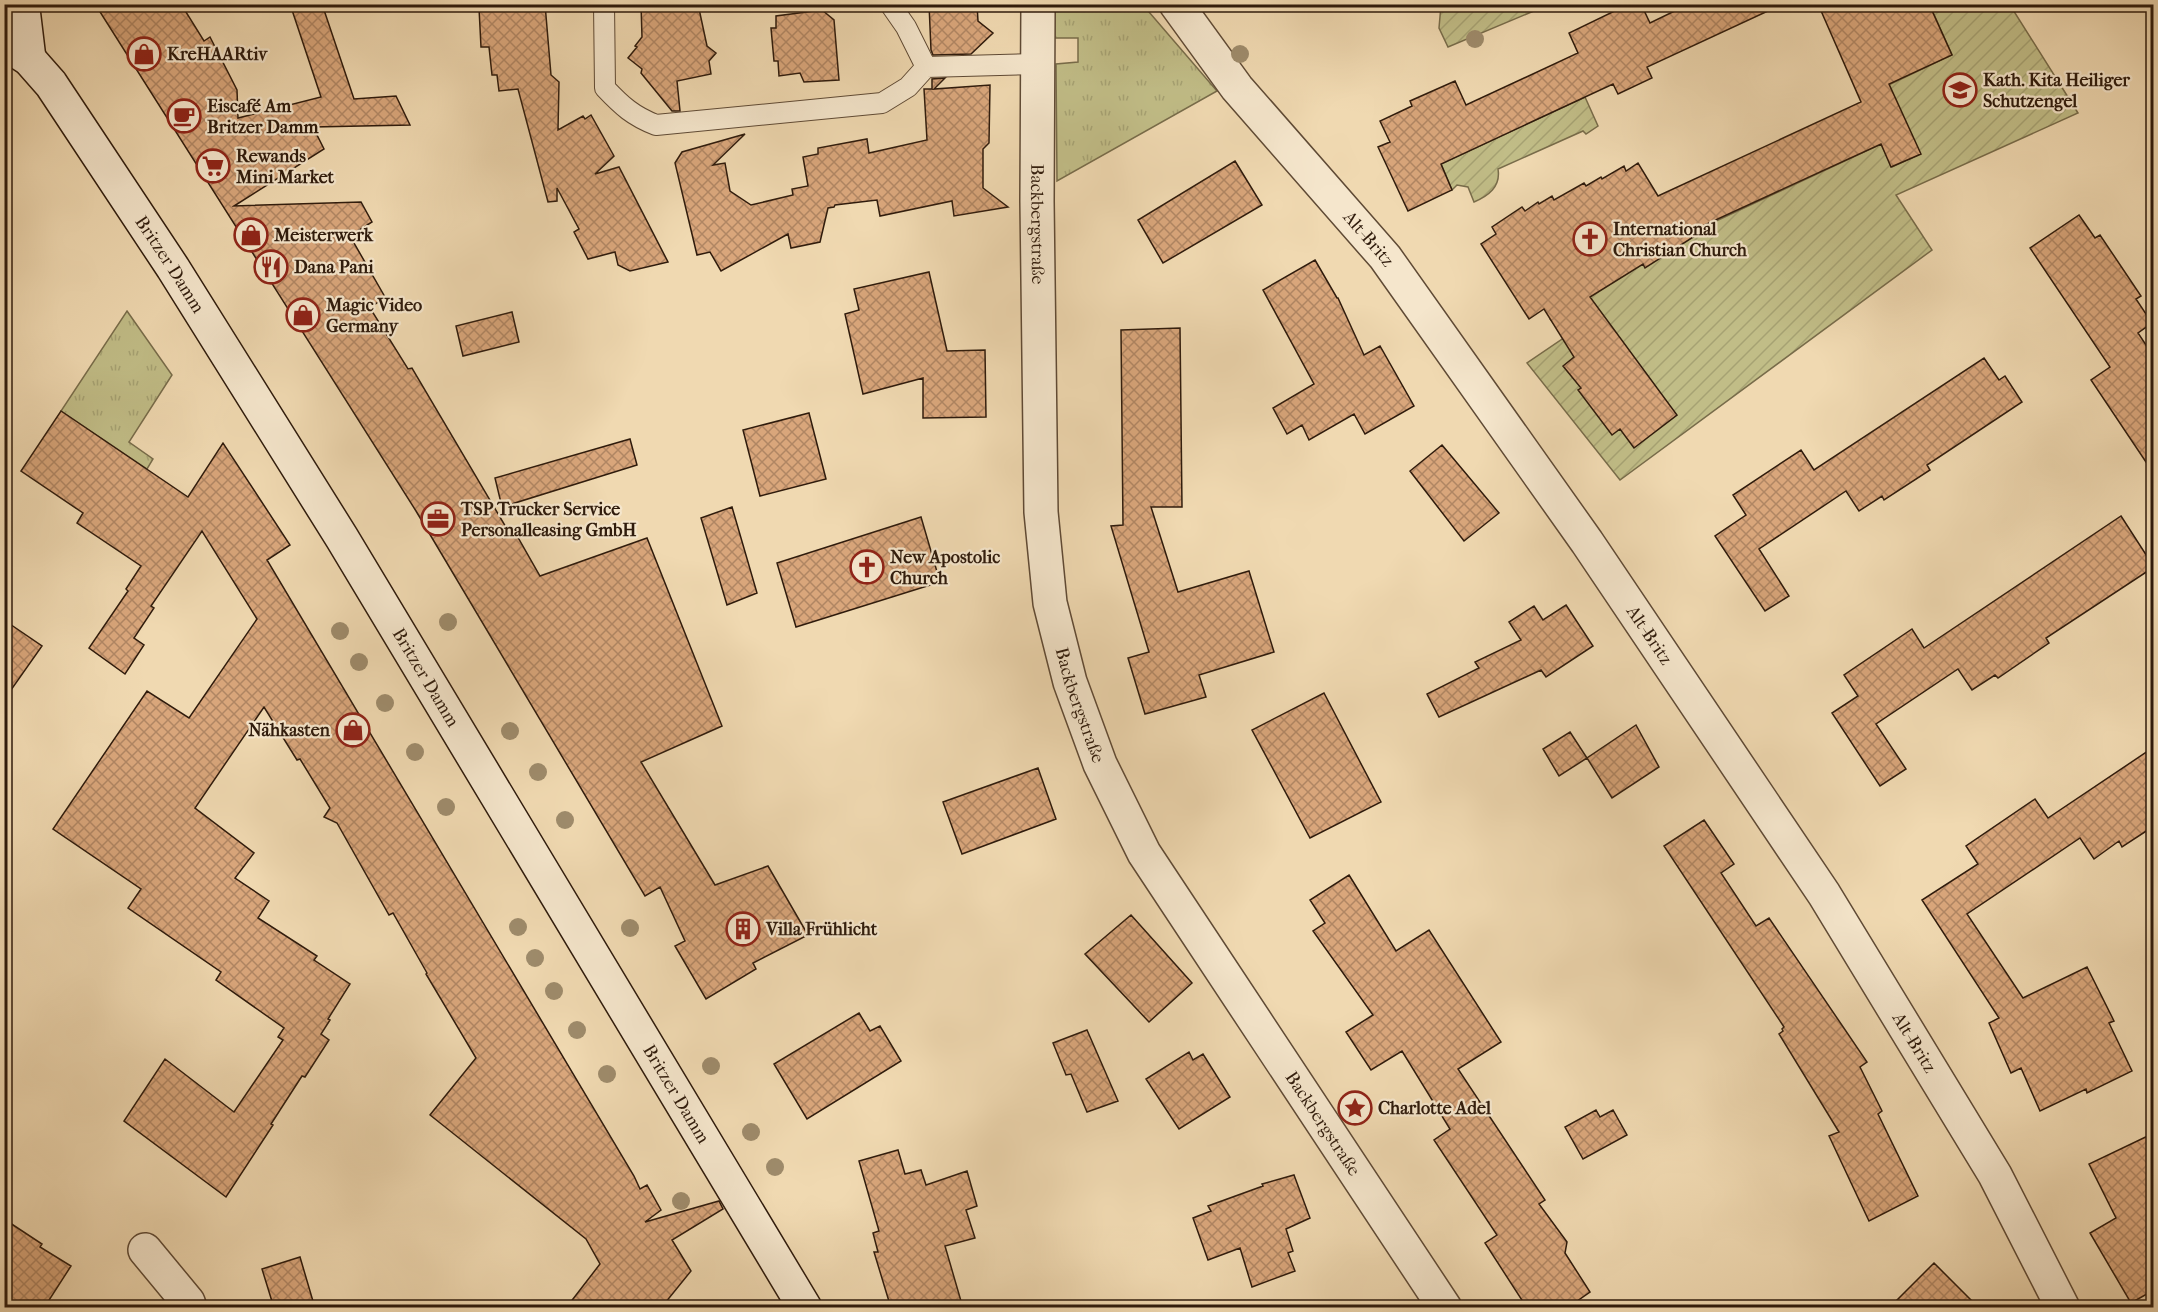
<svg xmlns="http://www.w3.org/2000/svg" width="2158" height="1312" font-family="'IM FELL French Canon',serif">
  <defs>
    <pattern id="grass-tufts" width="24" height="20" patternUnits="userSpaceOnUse" patternTransform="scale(1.5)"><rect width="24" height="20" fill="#c1bd87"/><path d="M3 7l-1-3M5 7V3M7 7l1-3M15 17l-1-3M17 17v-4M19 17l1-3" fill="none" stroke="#a6a273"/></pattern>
    <pattern id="garden-furrows" width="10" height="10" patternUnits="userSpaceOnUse" patternTransform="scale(1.5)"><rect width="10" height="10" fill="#c1bd87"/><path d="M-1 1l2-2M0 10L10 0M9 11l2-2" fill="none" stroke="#a6a273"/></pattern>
    <pattern id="building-cross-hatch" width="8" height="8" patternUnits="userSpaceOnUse" patternTransform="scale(1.5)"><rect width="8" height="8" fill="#d9a67b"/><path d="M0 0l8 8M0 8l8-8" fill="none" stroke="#b08663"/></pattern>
  </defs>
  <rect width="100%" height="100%" fill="#f0d9b1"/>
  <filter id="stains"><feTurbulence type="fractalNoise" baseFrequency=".00333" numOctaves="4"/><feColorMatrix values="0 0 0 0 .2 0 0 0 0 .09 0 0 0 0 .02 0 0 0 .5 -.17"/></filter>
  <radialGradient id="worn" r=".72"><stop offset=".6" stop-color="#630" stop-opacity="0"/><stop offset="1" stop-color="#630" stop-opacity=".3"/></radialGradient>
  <path fill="url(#grass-tufts)" stroke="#786c4a" stroke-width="1.5" d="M1055 5H1143L1217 91 1057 181 1056 64 1078 62V38H1055Z
    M127 311 172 375 129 442 153 459 147 469 61 411Z"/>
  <path fill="url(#garden-furrows)" stroke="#786c4a" stroke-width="1.5" d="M1441 5V4L1548 5 1448 47 1439 28Z
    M1904 5H2010L2078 113 1896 195 1932 250 1620 480 1527 363 1565 337 1550 319 1696 225 1699 229 1881 144 1892 167 1920 154 1880 89 1952 55 1932 10Z
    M1585 97 1598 126 1586 134 1583 131 1498 169C1501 187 1488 196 1474 202L1468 187 1457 185 1452 190 1441 164Z"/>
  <path fill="url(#building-cross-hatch)" stroke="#2f1b0c" stroke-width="1.5" d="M95 4H181L204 41 210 37 237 90 238 118 321 97 290 4H322L354 99 396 96 410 125 313 127 324 149 234 206 361 202 372 222 350 236 385 297 370 308 408 369 412 368 507 529 512 527 540 576 647 538 722 726 641 762 715 885 768 866 808 935 753 963 756 969 706 999 675 946 685 941 660 887 645 896 416 511Z
    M485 4H545L551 75 559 82 558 130 583 116 585 119 591 115 614 156 595 174 619 167 668 262 630 271 618 265 615 252 588 259 574 232 579 229 557 188V201L548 202 518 89 499 91 497 75H492L489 47H481L479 8 486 7Z
    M641 4H698L707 46 716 53 709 61 711 74 677 81 680 111H672L641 73 642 69 628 58 637 47 635 46 642 37Z
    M929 4H977L978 21 993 33 971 54 933 55 931 50Z
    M1629 4H1641L1650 23 1689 4H1783L1647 67 1652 78 1618 94 1613 84 1441 164 1452 190 1408 211 1378 147 1390 142 1380 121 1412 106 1410 101 1455 81 1466 105 1578 53 1569 33Z
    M1818 4H1929L1952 55 1889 84 1921 154 1891 167 1881 144 1698 228 1701 232 1645 268 1643 264 1590 297 1677 415 1634 448 1620 429 1612 435 1578 390 1581 388 1563 366 1574 357 1544 309 1529 319 1481 244 1496 234 1492 227 1522 207 1525 211 1538 202 1539 204 1552 196 1554 200 1584 183 1586 186 1601 177 1602 179 1624 166 1626 171 1638 163 1658 196 1861 102Z
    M822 10 834 20 839 80 804 82 800 73 779 76 778 61H774L771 28H776V16Z
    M945 78 934 89 990 85 989 143 983 149V188L1008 207 954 216 952 201 880 216 877 200 835 205 834 207 828 208 820 242 791 248 788 234 721 271 710 252 697 255 675 163 682 152 745 134 713 165 725 163 730 191 751 205 793 195 792 189 808 186 803 157 818 154V148L867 139 869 153 927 140 924 89H932V79Z
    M1235 161 1262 205 1163 263 1138 220Z
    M2079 215 2095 238 2100 235 2141 296 2136 299 2152 323 2138 333 2154 357V474L2091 380 2110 367 2030 248Z
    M1315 260 1337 298H1338L1364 355 1380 346 1414 406 1365 434 1354 414 1309 440 1302 425 1287 434 1273 408 1314 384 1263 290Z
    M929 272 947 351 985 350 986 417 923 418V378L863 394 845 314 859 310 854 289Z
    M512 312 519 342 463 356 456 326Z
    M1180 328 1182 507H1151L1178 592 1249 571 1274 652 1199 675 1206 697 1145 714 1128 658 1149 652 1111 526 1123 525 1121 330Z
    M1984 358 1999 380 2005 376 2022 402 1927 465 1930 470 1884 500 1882 496 1859 511 1846 491 1759 549 1789 596 1765 611 1715 536 1746 515 1733 495 1801 450 1814 470Z
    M61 411 188 497 223 443 290 545 267 560 634 1176 640 1189 647 1185 661 1210 645 1222 719 1201 723 1209 672 1240 691 1271 661 1308H566L600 1264 586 1239 430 1115 476 1058 426 974 427 973 393 913 389 915 337 823 324 817 330 808 300 759 297 760 264 707 195 808 254 853 235 878 269 901 258 918 317 956 314 960 350 984 328 1019 330 1020 321 1034 329 1040 305 1077 302 1076 271 1124 273 1125 226 1197 124 1121 165 1059 234 1112 283 1040 278 1037 284 1028 216 980 221 972 128 908 141 889 53 829 147 691 189 718 257 619 202 531 151 606 154 608 134 638 144 645 125 674 89 648 128 591 126 589 141 566 77 523 83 513 21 471Z
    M809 413 826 479 760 496 743 430Z
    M630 439 637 465 502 507 495 478Z
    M1442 445 1499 513 1464 541 1410 471Z
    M732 507 757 593 727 605 701 518Z
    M2121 516 2154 567 2046 638 2049 643 1998 678 1995 675 1972 690 1958 669 1876 724 1906 769 1880 786 1832 713 1858 696 1844 675 1912 629 1924 648Z
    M921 517 940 582 796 627 777 563Z
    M1566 605 1593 646 1546 677 1541 670 1439 717 1427 694 1479 668 1475 662 1521 640 1509 622 1534 606 1543 620Z
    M4 620 42 646 4 700Z
    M1324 693 1381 802 1310 838 1252 730Z
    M1636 725 1659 767 1612 798 1587 758Z
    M1570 732 1587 758 1559 776 1543 749Z
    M2154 747V826L2122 847 2119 841 2094 859 2080 838 1967 914 2023 998 2087 967 2114 1021 2109 1023 2132 1071 2087 1093 2086 1089 2040 1111 2021 1068 2011 1073 1989 1023 1999 1018 1922 900 1978 864 1966 846 2035 799 2048 818Z
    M1038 768 1056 819 962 854 943 802Z
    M1704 820 1734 864 1721 873 1756 926 1769 918 1867 1062 1860 1067 1882 1111 1878 1114 1918 1196 1869 1221 1829 1136 1839 1132 1779 1034 1783 1031 1782 1029 1784 1027 1664 846Z
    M1349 875 1396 951 1429 930 1501 1042 1458 1069 1545 1200 1539 1204 1567 1242 1565 1253 1590 1292 1567 1308H1527L1485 1243 1497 1235 1434 1140 1450 1129 1402 1051 1371 1070 1346 1032 1373 1015 1313 931 1325 923 1310 900Z
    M1131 915 1192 983 1149 1022 1085 954Z
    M859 1013 870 1031 880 1026 901 1061 807 1119 774 1064Z
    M1087 1030 1118 1101 1087 1112 1071 1074 1066 1075 1053 1043Z
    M1189 1052 1193 1060 1203 1054 1230 1097 1179 1129 1146 1079Z
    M1596 1110 1600 1117 1613 1110 1627 1135 1583 1159 1565 1127Z
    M2154 1133V1290L2131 1303 2090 1233 2116 1218 2089 1164Z
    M898 1150 905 1174 921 1170 926 1185 967 1171 977 1206 966 1210 975 1238 945 1246 963 1308H891L874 1252H878L873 1233 879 1231 859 1161Z
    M1294 1175 1310 1218 1286 1229 1293 1251 1288 1253 1295 1271 1252 1287 1240 1248 1208 1260 1193 1218 1211 1211 1208 1206 1263 1186 1262 1184Z
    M4 1219 42 1244 40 1247 71 1266 44 1308H4Z
    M300 1257 315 1308H274L262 1269Z
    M1934 1263 1979 1308H1889Z"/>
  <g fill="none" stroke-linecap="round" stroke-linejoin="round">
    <defs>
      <path id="lane" d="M604 4 605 88C622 106 633 116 656 125L882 103 908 87 926 67 1038 64
        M890 4 906 27 926 67"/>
      <g id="street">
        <path id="s1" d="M1038 4 1037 201 1041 512 1050 603 1070 682 1100 764 1144 853 1445 1308"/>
        <path id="s2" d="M1176 4 1237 88 1385 257 1587 542 1824 894 1995 1175 2063 1308"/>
        <path d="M145 1250 188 1302 190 1308"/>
      </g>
      <g id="secondary">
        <path d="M20 4 23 9 29 59"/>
        <path id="s3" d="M4 43 29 59 51 84 173 268 342 538 805 1308"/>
      </g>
    </defs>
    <use href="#lane" stroke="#5f4a35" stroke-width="22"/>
    <use href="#street" stroke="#5f4a35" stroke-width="36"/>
    <use href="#secondary" stroke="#2f1b0c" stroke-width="36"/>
    <use href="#lane" stroke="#f5e6cc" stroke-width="20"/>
    <use href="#street" stroke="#f5e6cc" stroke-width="33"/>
    <use href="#secondary" stroke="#f5e6cc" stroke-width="33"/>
  </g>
  <g fill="#9e8b6b">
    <circle cx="1475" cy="39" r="9"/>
    <circle cx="1240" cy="54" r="9"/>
    <circle cx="448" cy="622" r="9"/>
    <circle cx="340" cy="631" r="9"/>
    <circle cx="359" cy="662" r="9"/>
    <circle cx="385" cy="703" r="9"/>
    <circle cx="510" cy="731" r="9"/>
    <circle cx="415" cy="752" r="9"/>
    <circle cx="538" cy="772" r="9"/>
    <circle cx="446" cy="807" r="9"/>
    <circle cx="565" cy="820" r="9"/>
    <circle cx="518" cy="927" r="9"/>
    <circle cx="630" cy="928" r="9"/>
    <circle cx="535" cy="958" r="9"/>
    <circle cx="554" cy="991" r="9"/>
    <circle cx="577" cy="1030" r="9"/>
    <circle cx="711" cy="1066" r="9"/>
    <circle cx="607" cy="1074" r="9"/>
    <circle cx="751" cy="1132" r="9"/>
    <circle cx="775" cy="1167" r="9"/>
    <circle cx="681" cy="1201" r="9"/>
  </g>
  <defs>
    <symbol id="shop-ring" viewBox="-11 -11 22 22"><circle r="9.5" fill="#f5e6cc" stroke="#8f2418" stroke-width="1.5"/><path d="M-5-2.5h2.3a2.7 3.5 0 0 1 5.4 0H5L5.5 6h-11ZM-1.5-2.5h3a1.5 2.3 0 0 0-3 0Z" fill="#8f2418"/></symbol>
    <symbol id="school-ring" viewBox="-11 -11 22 22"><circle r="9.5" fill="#f5e6cc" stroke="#8f2418" stroke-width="1.5"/><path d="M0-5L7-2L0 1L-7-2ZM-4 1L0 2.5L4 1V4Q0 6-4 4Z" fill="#8f2418"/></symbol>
    <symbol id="cafe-ring" viewBox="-11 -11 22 22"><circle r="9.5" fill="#f5e6cc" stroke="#8f2418" stroke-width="1.5"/><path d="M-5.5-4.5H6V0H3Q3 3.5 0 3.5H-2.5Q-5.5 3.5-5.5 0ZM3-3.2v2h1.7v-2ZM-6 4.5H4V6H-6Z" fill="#8f2418"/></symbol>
    <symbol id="supermarket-ring" viewBox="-11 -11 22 22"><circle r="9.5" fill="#f5e6cc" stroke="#8f2418" stroke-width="1.5"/><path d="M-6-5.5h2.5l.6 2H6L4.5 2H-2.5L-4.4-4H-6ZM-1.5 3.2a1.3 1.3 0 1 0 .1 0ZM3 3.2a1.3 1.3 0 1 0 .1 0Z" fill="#8f2418"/></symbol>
    <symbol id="church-ring" viewBox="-11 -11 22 22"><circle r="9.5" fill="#f5e6cc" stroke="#8f2418" stroke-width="1.5"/><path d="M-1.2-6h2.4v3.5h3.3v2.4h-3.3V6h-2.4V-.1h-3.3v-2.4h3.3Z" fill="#8f2418"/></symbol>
    <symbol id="restaurant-ring" viewBox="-11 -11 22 22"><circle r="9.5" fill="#f5e6cc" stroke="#8f2418" stroke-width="1.5"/><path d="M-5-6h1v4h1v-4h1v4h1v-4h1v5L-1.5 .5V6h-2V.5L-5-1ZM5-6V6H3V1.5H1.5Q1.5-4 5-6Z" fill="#8f2418"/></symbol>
    <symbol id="office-ring" viewBox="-11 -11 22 22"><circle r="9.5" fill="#f5e6cc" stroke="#8f2418" stroke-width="1.5"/><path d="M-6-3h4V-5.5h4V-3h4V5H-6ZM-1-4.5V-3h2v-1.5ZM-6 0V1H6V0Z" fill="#8f2418"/></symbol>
    <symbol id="building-ring" viewBox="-11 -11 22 22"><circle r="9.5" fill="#f5e6cc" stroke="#8f2418" stroke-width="1.5"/><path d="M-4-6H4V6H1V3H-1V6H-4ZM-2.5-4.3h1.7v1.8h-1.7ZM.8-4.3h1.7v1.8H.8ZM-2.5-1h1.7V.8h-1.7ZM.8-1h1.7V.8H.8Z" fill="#8f2418"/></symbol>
    <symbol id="sight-ring" viewBox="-11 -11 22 22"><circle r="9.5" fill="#f5e6cc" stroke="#8f2418" stroke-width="1.5"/><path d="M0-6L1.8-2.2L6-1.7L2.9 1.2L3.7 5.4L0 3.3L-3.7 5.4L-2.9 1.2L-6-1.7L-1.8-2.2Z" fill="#8f2418"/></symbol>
  </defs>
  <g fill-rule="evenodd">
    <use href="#shop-ring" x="125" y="35" width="38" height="38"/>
    <use href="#school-ring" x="1941" y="71" width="38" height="38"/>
    <use href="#cafe-ring" x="165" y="97" width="38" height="38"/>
    <use href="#supermarket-ring" x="194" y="147" width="38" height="38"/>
    <use href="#shop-ring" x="232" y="216" width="38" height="38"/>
    <use href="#church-ring" x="1571" y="220" width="38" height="38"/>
    <use href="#restaurant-ring" x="252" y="248" width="38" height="38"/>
    <use href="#shop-ring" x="284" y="296" width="38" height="38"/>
    <use href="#office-ring" x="419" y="500" width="38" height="38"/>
    <use href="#church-ring" x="848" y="548" width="38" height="38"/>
    <use href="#shop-ring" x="334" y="711" width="38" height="38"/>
    <use href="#building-ring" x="724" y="910" width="38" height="38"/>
    <use href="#sight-ring" x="1336" y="1089" width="38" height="38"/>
  </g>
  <g text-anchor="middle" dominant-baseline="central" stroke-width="4.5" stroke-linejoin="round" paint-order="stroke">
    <g font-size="18" font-weight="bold" fill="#2f1b0c" stroke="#f5e6cc" text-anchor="start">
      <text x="167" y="54">KreHAARtiv</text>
      <text x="1983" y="80">Kath. Kita Heiliger<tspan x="1983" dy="21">Schutzengel</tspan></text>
      <text x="207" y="106">Eiscafé Am<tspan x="207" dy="21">Britzer Damm</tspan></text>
      <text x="236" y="156">Rewands<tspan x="236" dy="21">Mini Market</tspan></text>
      <text x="1613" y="229">International<tspan x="1613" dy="21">Christian Church</tspan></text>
      <text x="274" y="235">Meisterwerk</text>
      <text x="294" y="267">Dana Pani</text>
      <text x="326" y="305">Magic Video<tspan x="326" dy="21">Germany</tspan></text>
      <text x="461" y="509">TSP Trucker Service<tspan x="461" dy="21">Personalleasing GmbH</tspan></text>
      <text x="890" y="557">New Apostolic<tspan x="890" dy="21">Church</tspan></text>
      <text x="330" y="730" text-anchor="end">Nähkasten</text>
      <text x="766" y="929">Villa Frühlicht</text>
      <text x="1378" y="1108">Charlotte Adel</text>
    </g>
    <g font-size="18" fill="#2f1b0c" stroke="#f5e6cc">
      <text stroke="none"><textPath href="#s1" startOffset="220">Backbergstraße</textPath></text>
      <text stroke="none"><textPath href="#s2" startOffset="304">Alt-Britz</textPath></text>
      <text stroke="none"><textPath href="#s3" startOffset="279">Britzer Damm</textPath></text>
      <text stroke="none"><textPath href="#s2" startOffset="790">Alt-Britz</textPath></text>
      <text stroke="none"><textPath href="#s3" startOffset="765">Britzer Damm</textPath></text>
      <text stroke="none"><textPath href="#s1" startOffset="706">Backbergstraße</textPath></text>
      <text stroke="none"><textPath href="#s2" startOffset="1276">Alt-Britz</textPath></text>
      <text stroke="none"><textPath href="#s3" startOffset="1251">Britzer Damm</textPath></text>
      <text stroke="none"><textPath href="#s1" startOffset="1192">Backbergstraße</textPath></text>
    </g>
  </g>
  <rect width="2158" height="1312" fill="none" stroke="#f0d9b1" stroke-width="24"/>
  <rect x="6" y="6" width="2146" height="1300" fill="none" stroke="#2f1b0c" stroke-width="3"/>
  <rect x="12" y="12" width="2134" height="1288" fill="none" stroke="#2f1b0c" stroke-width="1.5"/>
  <rect width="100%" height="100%" filter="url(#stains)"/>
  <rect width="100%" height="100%" fill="url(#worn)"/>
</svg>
